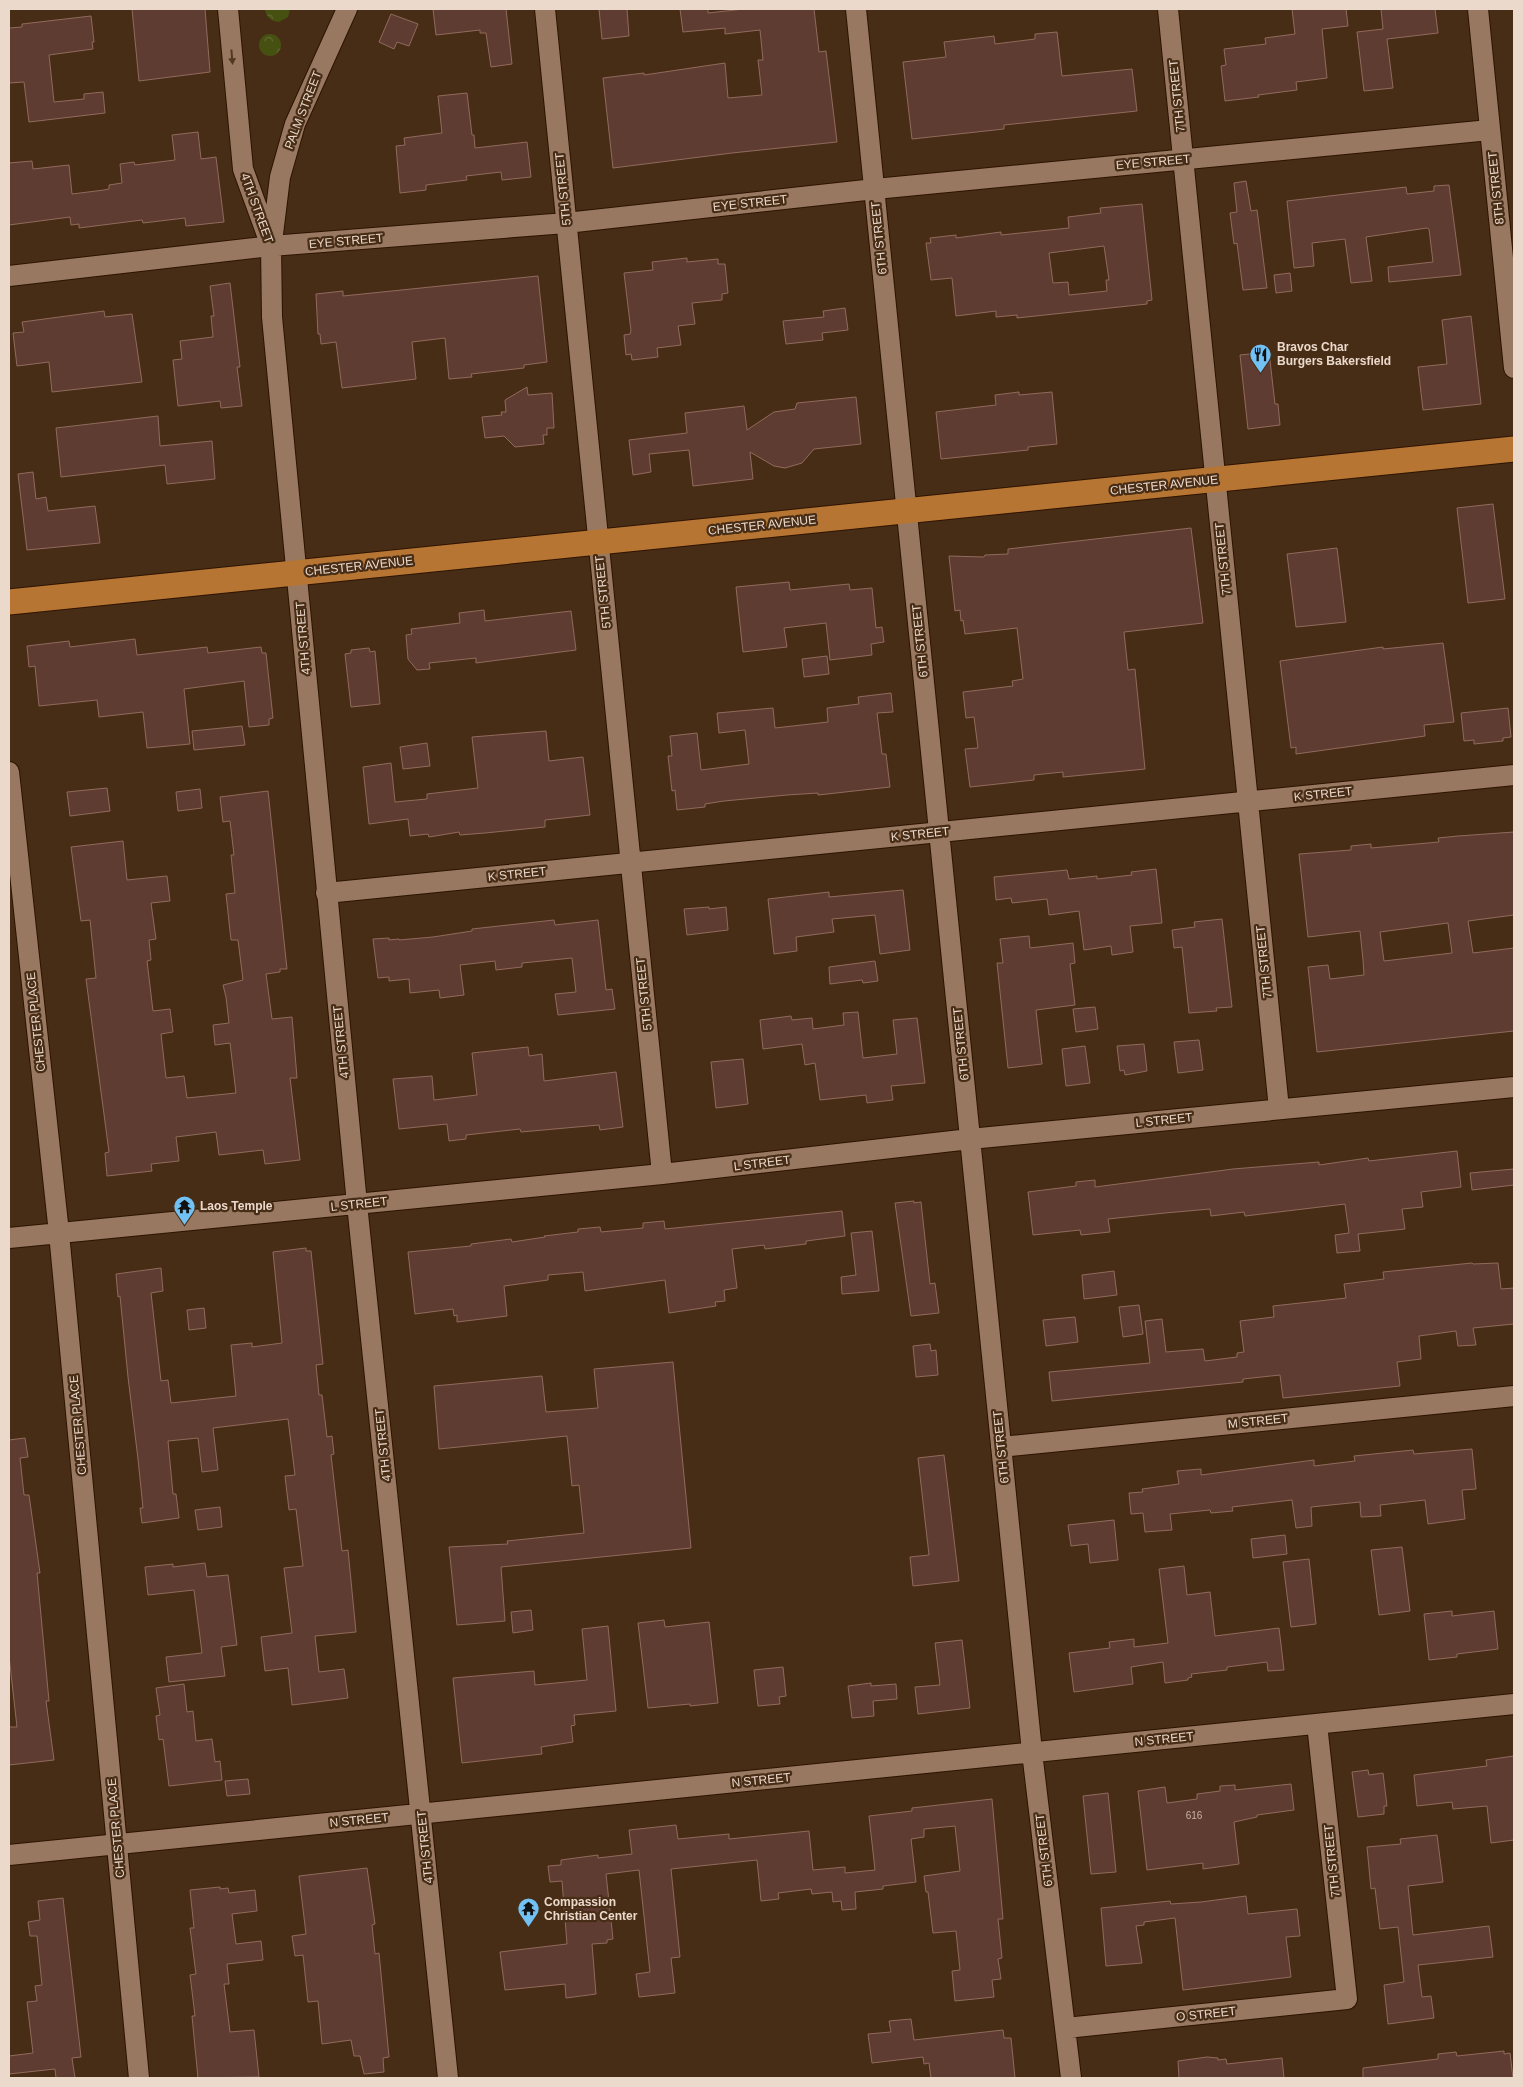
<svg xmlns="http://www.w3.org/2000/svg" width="1523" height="2087" font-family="Arial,sans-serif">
  <defs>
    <pattern id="forest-crowns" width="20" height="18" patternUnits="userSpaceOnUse" patternTransform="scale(1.25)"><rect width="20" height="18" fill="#465111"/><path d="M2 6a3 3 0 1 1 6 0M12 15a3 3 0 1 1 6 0" fill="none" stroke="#616932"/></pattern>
  </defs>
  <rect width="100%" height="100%" fill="#482d16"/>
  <path fill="url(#forest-crowns)" d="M265 9H290L288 17 279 22C271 21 266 17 265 9Z
    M259 45a11 11 0 1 1 22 0a11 11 0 1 1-22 0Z"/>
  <path fill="#5f3c31" stroke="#906a5d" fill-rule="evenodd" d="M132 9H205L210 72 139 81Z
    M433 9H506L512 64 491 67 486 33H480V30L436 35Z
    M599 9H627L629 36 602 39Z
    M680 9H708V13L744 9H814L819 52 826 51 837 142 732 153 613 168 603 78 644 73V75L725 63 728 98 762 95 758 60H763L760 30 725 34V28L683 32Z
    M1292 9H1346L1348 26 1322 29 1327 78 1296 82 1297 90 1258 95 1259 97 1225 101 1221 66 1226 65 1224 49 1266 44 1265 38 1295 34Z
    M1381 9H1435L1438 33 1387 39 1393 88 1364 91 1357 32 1383 29Z
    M391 14 418 24 409 46 397 42 394 49 379 42Z
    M91 16 94 42H92L93 49 49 55 54 102 84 99V94L103 92 105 113 29 122 24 82 9 83V28L22 27V24Z
    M1057 32 1062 76 1132 69 1137 111 1004 125V129L912 139 903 62 946 57 944 42 994 36 995 44 1035 39V34Z
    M467 93 472 135H474L475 148 527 142 531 177 502 180 501 172 466 176 467 180 426 185V190L400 193 396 146 405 145 404 138 442 133 438 96Z
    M198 132 201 159 216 157 224 222 186 226 185 218 143 223 142 220 79 228V224L71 225 70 217 9 225V163L32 161 33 169 69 165 72 194 104 190 109 189V185L122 183 120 164 134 162 135 165 175 160 172 135Z
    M1246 181 1251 211 1257 210 1267 288 1243 290 1237 243 1234 244 1230 213 1237 212 1234 183Z
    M1449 185 1461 275 1389 282 1388 267 1433 262 1429 229 1427 228 1366 237 1372 281 1351 283 1345 239 1312 243 1314 266 1294 268 1287 201 1406 187 1407 194 1434 191V186Z
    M1142 204 1152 300 1147 301V304L1017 318V315L996 317V311L956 316 952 278 931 280 926 243H931L930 238 956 235V238L1001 232V235L1069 228 1068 217 1101 213 1100 208ZM1104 246 1109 280H1106L1107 291 1069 295 1068 282 1053 283 1049 253Z
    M687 258V262L718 259V264H725L728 293 722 294V300L692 303 695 324 678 326 681 345 657 348 658 357 632 360 631 354 626 355 624 335 630 334 631 331 624 273 653 270 652 262Z
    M1290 273 1292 291 1276 293 1274 275Z
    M538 276 547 362 524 365V368L471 374 472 377 449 379 445 338 412 342 416 379 342 388 336 342 321 344 320 334H318L316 294 343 291V296Z
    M230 283 240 367H237L242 406 221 408 220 401 178 406 173 360 182 359 180 341 213 337 211 316H214L210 286Z
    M845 308 848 330 822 333 823 340 786 344 783 321 824 317 823 311Z
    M104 311 105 317 132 314 142 382 52 392 49 362 17 366 13 333 24 332 22 322Z
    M1471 316 1481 404 1423 410 1418 367 1447 364 1442 320Z
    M1269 352 1275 404H1278L1280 425 1248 429 1240 355Z
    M527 387 528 395 552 393 554 428H547V435H543L544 444 515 447 504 436 485 438 482 417 502 415 501 412H506L505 400Z
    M1019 392V395L1052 392 1057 444 1028 447V450L941 459 936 412 996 405 995 395Z
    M856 397 861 444 814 449 802 463 785 468 774 466 750 452 753 479 693 486 689 450 649 454 651 472 633 475 629 440 687 433 685 413 744 406 747 430 774 412 795 409 797 403Z
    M158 416 160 446 212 441 215 479 167 484 165 465 61 477 56 428Z
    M33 472 36 499 46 497 48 511 95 506 100 543 27 550 18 474Z
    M1493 504 1505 599 1468 603 1457 508Z
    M1191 528 1203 623 1124 632 1128 670 1135 669 1145 769 1063 777V772L1034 775V780L970 787 965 749 978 748 974 717 966 718 963 692 1013 686 1012 681 1023 679 1017 628 965 634 963 620 961 621 960 610 955 611 949 556 984 557 985 555 1008 554V549Z
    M1337 548 1346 622 1296 627 1287 554Z
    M789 582 790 590 849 584 850 590 872 588 876 628 882 627 884 642 871 644 872 655 830 660 826 623 784 628 787 647 743 652 736 587Z
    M484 610 485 621 571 611 576 650 476 663V658L429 663 430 669 417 670 408 659 406 635 412 634 411 629 460 623 459 613Z
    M135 639 137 655 207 647 208 653 261 647 262 653H266L273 718 269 719V725L249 727 244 681 184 689 190 744 147 748 143 712 99 717 97 700 39 706 35 666 29 667 27 646 69 641 70 647Z
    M1443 643 1454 722 1424 725 1425 736 1296 754V747L1291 748 1280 661 1383 647V649Z
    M369 648 370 652 375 651 380 704 351 707 345 654 351 653V650Z
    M827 656 829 674 804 677 802 659Z
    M891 693 893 712 877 713 882 754H886L890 787 818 795V793L787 795 724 801 705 804V807L677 810 675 790 672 791 668 756H672L670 736 697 733 701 770 749 764 745 730 719 733 717 713 773 708 775 728 828 722 827 708 859 704 858 697Z
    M1508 708 1511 737 1503 738V741L1474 744V740L1464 741 1461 713Z
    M242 726 245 745 194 750 192 731Z
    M546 731 549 761 583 757 590 815 545 820V827L485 833 460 835 459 832 429 837 428 834 410 836 408 819 369 824 363 767 391 763 395 802 427 799V794L478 788 472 737Z
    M427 743 430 766 403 769 400 747Z
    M107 788 110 811 70 816 67 792Z
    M200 789 202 808 178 811 176 792Z
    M268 791 287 969H280V972L266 974 272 1019 292 1017 297 1078H290L300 1160 265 1164 263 1150 219 1155 216 1132 176 1137 179 1161 151 1164 152 1171 107 1176 105 1153 109 1152 86 979 96 978 90 920 81 921 71 847 123 841 127 880 167 876 170 901 151 903 156 939 149 940 151 960 147 961 153 1011 170 1009 173 1032 161 1034 166 1078 184 1076 187 1098 236 1093 230 1043 215 1045 213 1025 229 1023 226 997 223 985 243 980 238 940H231L226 894 235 893 231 855H234L230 821 223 822 220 797Z
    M1514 832V915L1468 921 1473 953 1514 948V1031L1317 1052 1308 967 1328 965 1330 979 1364 975 1363 960 1360 931 1308 937 1299 854 1351 850V846L1371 844V848L1439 842 1438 838 1458 836ZM1448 923 1452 953 1384 961 1380 932Z
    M1156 869 1162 923 1130 926 1133 952 1112 955 1111 946 1084 950 1079 911 1049 915 1047 899 1012 903 1011 898 996 900 994 877 1067 870 1069 879 1097 876V879L1132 875 1131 872Z
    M903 890 910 950 880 954 875 915 832 919 834 932 796 937 797 951 774 954 768 899 829 892V897Z
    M709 907V909L726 907 728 930 687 935 684 909Z
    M1222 919 1232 1007 1216 1008 1217 1011 1189 1013 1182 947 1174 948 1172 930 1195 927 1194 922Z
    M554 920 555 925 598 920 606 990 612 989 615 1009 558 1015 555 994 576 992 572 958 522 963V967L496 970 495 961 460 965 464 995 440 998 439 990 410 993 409 979 389 981V977L378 978 373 939 389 938V940L399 939V940L433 937 472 931V929Z
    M1029 936 1030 948 1073 943 1075 963 1070 964 1075 1005 1036 1010 1042 1064 1008 1068 997 963H1003L1000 939Z
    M875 961 878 981 863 983 862 980 830 984 829 967Z
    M1095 1007 1098 1029 1076 1032 1073 1009Z
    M858 1012 863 1058 897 1054 893 1020 917 1018 925 1083 891 1086 893 1100 867 1103 866 1095 820 1100 815 1063 805 1065 802 1044 763 1049 760 1020 791 1016 792 1020 812 1018 813 1029 844 1025 843 1013Z
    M1199 1040 1203 1070 1178 1073 1174 1042Z
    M1144 1044 1147 1071 1125 1075 1124 1070 1120 1071 1117 1046Z
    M1085 1046 1090 1083 1066 1086 1062 1049Z
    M528 1047 529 1056 542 1054 544 1081 616 1072 623 1127 600 1130 599 1125 521 1132 520 1129 466 1135V1139L449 1141 447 1124 399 1129 393 1079 432 1076 434 1100 477 1095 472 1053Z
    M743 1059 748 1104 716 1108 711 1062Z
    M1457 1151 1461 1187 1421 1192 1423 1207 1402 1209 1405 1229 1358 1234 1360 1251 1337 1253 1335 1235 1349 1233 1345 1204 1245 1216 1244 1212 1211 1216 1210 1209 1165 1213 1108 1219 1110 1232 1081 1235 1080 1230 1033 1235 1028 1192 1076 1186V1182L1095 1180V1187L1233 1169 1319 1162V1165L1368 1158 1369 1161Z
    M1514 1169V1185L1472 1190 1470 1173Z
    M914 1201V1203L921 1202 930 1284 935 1283 939 1313 911 1316 895 1203Z
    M842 1211 845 1236 806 1241V1244L765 1249 764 1245 732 1249 737 1288 724 1290 725 1301 715 1302 716 1306 669 1313 665 1280 585 1291 583 1272 548 1275V1280L504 1286 507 1316 457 1322V1315L454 1316 453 1309 415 1314 408 1252 471 1246V1244L511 1239 512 1242 545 1237 544 1236 578 1232V1229L600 1227 601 1232 643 1228V1223L664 1221 665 1229Z
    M872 1231 879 1291 842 1294 841 1277 856 1275 851 1233Z
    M306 1248V1251H311L323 1364 316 1365 319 1395H322L327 1437 332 1436 334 1454 331 1455 342 1551 348 1550 356 1632 315 1636 319 1672 344 1669 348 1698 292 1705 288 1668 265 1671 261 1637 292 1633 284 1568 303 1566 296 1509 289 1510 285 1476 295 1475 288 1419 213 1428 218 1470 202 1472 198 1438 168 1441 173 1494H176L179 1518 142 1523 140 1508H143L138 1459 128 1377 120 1296 118 1297 116 1274 161 1268 163 1291 151 1293 161 1381 168 1380 171 1403 236 1396 231 1345 252 1343V1347L282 1343 273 1252Z
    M1472 1263 1473 1264 1498 1263 1501 1289 1514 1288V1324L1473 1328 1476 1345 1458 1346 1456 1331 1419 1336 1421 1359 1397 1362 1400 1386 1283 1398 1280 1375 1243 1379V1382L1052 1401 1049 1372 1150 1363 1145 1321 1162 1319 1166 1352 1203 1349 1205 1361 1237 1357V1353L1244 1352 1240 1321 1274 1317 1273 1306 1346 1298 1344 1284 1384 1279 1383 1272Z
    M1114 1271 1117 1295 1084 1299 1082 1275Z
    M1139 1305 1143 1334 1123 1337 1119 1307Z
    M204 1308 206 1328 189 1330 187 1310Z
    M1075 1317 1078 1342 1046 1346 1043 1320Z
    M930 1344 931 1351 936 1350 938 1375 916 1377 913 1346Z
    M673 1362 691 1548 501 1567 505 1621 457 1625 449 1547 508 1544 507 1541 584 1533 579 1485 572 1486 567 1436 439 1449 434 1386 542 1376 546 1412 598 1408 594 1369Z
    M25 1438 28 1457 20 1458 24 1495H29L40 1573H37L49 1701H46L54 1760 9 1765V1727H17L9 1656V1440Z
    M1472 1449 1476 1489 1462 1490 1465 1519 1428 1524 1425 1500 1380 1505 1381 1516 1361 1517 1360 1502 1311 1507 1312 1526 1296 1528 1292 1500 1232 1507 1233 1511 1211 1513 1210 1510 1170 1514 1172 1530 1145 1532 1143 1513 1131 1514 1129 1493 1143 1492 1142 1489 1179 1484 1177 1471 1201 1469V1475L1314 1460V1466L1355 1461 1354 1456 1413 1450 1414 1454Z
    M944 1455 959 1581 913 1586 910 1557 929 1555 918 1458Z
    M220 1507 222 1527 198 1530 195 1510Z
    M1114 1520 1118 1560 1090 1563 1088 1544 1071 1546 1068 1525Z
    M1285 1535 1287 1554 1253 1558 1251 1539Z
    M1402 1547 1410 1611 1379 1615 1371 1550Z
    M1309 1559 1316 1624 1291 1627 1283 1562Z
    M205 1563 207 1577 228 1575 237 1645 221 1647 225 1676 169 1682 166 1657 202 1653 194 1590 148 1595 145 1567 173 1564V1567Z
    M1184 1566 1187 1595 1210 1592 1215 1636 1279 1628 1284 1670 1268 1671 1267 1662 1227 1667V1670L1191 1674 1192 1677 1188 1678V1680L1165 1683 1163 1662 1131 1667 1133 1684 1074 1692 1069 1653 1110 1648 1109 1642 1134 1639V1647L1168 1643 1159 1569Z
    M531 1610 533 1630 513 1633 511 1612Z
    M1452 1611V1616L1494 1611 1498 1649 1457 1654V1657L1429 1660 1424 1614Z
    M664 1620 665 1627 709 1622 718 1703 690 1706V1704L648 1708 638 1623Z
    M608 1626 616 1711 574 1715 575 1725 571 1726 573 1742 541 1747 542 1754 462 1763 453 1678 534 1671 535 1685 587 1680 582 1629Z
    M962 1640 970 1708 918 1714 915 1687 940 1685 935 1643Z
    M783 1667 786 1696 779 1697 780 1704 758 1706 754 1670Z
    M871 1683V1686L896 1684 897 1699 873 1701 874 1716 852 1718 848 1686Z
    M184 1684 187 1712 193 1711 196 1741 212 1739 215 1762 220 1761 222 1780 169 1786 163 1739 159 1740 156 1716 160 1715 156 1688Z
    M1514 1756V1840L1491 1843 1487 1806 1453 1809 1452 1802 1417 1806 1414 1775 1487 1766 1486 1760Z
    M1368 1770 1369 1775 1383 1773 1387 1806H1384V1814L1358 1817 1352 1772Z
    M248 1779 250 1794 227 1796 225 1781Z
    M1291 1784 1294 1810 1257 1815V1817L1234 1822 1239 1864 1203 1869V1863L1147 1870 1138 1791 1165 1787 1167 1803 1197 1799V1794L1220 1791V1786L1235 1785V1790Z
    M1108 1793 1116 1872 1091 1874 1083 1796Z
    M992 1799 1003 1919H998L1002 1958 998 1959 1001 1979 992 1980 994 1997 955 2001 952 1971 960 1970 956 1931 933 1933 928 1892H926L924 1876 960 1871 955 1826 924 1829V1837L911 1839 916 1882 883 1886V1889L855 1892 856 1909 842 1910 841 1901 833 1902 832 1892 812 1894 811 1889 778 1893 779 1899 761 1901 757 1860 671 1869 680 1957 671 1958 675 1993 639 1997 636 1974 650 1972 639 1870 606 1874 613 1939 607 1940V1943L592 1944 596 1994 566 1998 565 1984 505 1990 500 1952 567 1944 562 1881 550 1882 548 1866 561 1865V1860L598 1855V1858L632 1854 629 1830 676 1825 678 1839 729 1834V1839L809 1831 813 1870 845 1867V1873L875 1870 869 1816 912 1811V1808Z
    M1437 1835 1443 1882 1408 1886 1413 1935 1489 1926 1493 1957 1418 1965 1422 1997 1431 1996 1434 2018 1388 2024 1384 1985 1404 1982 1398 1927 1380 1929 1375 1888 1371 1889 1367 1847 1401 1844 1400 1839Z
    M367 1868 375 1924 372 1925 375 1954 379 1953 389 2057 383 2058 384 2072 364 2074 360 2056H354L351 2040 322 2044 318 2001 308 2002 303 1955 295 1956 292 1936 306 1934 299 1876Z
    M220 1887V1889L228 1888 229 1893 255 1890 257 1911 232 1914 236 1944 261 1941 263 1960 227 1964 229 1984H224L230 2032 254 2030 259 2077 198 2078 192 2016H195L190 1975 196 1974 190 1928H194L190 1890Z
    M1246 1896 1248 1914 1297 1909 1300 1936 1286 1937 1291 1977 1183 1990 1175 1918 1144 1922V1925L1136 1926 1142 1963 1106 1966 1101 1908 1170 1901 1171 1904 1201 1902Z
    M63 1898 81 2057 72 2058 75 2078H56L55 2069 9 2074V2056L33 2053 27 2002 37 2001 35 1986 42 1985 37 1936H30L28 1922 40 1920 38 1901Z
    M911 2019 914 2040 1003 2030 1004 2038H1011L1015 2078H931L929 2063 924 2064 923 2057 872 2063 868 2034 891 2032 889 2021Z
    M1504 2051V2054L1510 2053 1513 2078H1363V2068L1438 2059V2054L1456 2052 1457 2056Z
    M1207 2057 1218 2058V2060L1226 2059 1227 2064 1282 2058 1284 2078H1179L1178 2061Z"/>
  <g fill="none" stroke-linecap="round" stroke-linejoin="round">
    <defs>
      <path id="minor" d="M228 9 243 169 271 246 272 317 357 1204 448 2078
        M545 9 662 1174
        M856 9 1032 1752 1071 2078
        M1168 9 1279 1109
        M1478 9 1514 368
        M272 242 280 177 295 124 347 9
        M9 276 271 246 566 223 875 189 1490 130
        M9 772 59 1233 139 2078
        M326 893 1514 775
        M9 1238 662 1174 970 1139 1514 1087
        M1001 1447 1514 1396
        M9 1855 1514 1704
        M1066 2028 1347 1999 1317 1724"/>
      <path id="major" d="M9 602 1514 449"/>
    </defs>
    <use href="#minor" stroke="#2d1400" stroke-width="22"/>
    <use href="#major" stroke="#2d1400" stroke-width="27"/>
    <use href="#minor" stroke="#987860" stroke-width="20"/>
    <use href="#major" stroke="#b77533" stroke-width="25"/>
  </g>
  <defs><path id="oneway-solid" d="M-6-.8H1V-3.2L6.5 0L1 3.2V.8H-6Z" transform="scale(1.25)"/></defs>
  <use fill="#543821" href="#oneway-solid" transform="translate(232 57) rotate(85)"/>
  <defs>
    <symbol id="restaurant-pin" viewBox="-11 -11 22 30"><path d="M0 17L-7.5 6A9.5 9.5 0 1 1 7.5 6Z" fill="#72c1f5" stroke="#482d16"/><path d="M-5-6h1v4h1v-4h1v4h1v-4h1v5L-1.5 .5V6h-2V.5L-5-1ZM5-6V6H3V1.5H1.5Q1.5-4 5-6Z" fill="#111"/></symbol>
    <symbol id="temple-pin" viewBox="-11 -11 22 30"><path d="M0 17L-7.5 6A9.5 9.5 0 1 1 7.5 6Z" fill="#72c1f5" stroke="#482d16"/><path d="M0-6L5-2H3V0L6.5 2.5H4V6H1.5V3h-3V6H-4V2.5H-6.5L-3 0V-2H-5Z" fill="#111"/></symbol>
  </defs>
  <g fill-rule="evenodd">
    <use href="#restaurant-pin" x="1248" y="342" width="25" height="34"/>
    <use href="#temple-pin" x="172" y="1194" width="25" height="34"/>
    <use href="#temple-pin" x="516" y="1896" width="25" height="34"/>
  </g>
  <g text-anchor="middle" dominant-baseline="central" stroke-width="4.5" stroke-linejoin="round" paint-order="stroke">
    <g font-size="10" fill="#c8b2a5">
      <text x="1194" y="1815">616</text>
    </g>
    <g font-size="12" fill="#ebd9cc" stroke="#482d16">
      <text transform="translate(1177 96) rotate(-96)">7TH STREET</text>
      <text transform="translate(303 110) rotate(-69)">PALM STREET</text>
      <text transform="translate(1153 162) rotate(-5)">EYE STREET</text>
      <text transform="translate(1496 188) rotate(-96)">8TH STREET</text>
      <text transform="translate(563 189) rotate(-96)">5TH STREET</text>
      <text transform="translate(750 203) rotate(-6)">EYE STREET</text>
      <text transform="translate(257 208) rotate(70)">4TH STREET</text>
      <text transform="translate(879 238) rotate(-96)">6TH STREET</text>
      <text transform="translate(346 241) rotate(-5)">EYE STREET</text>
      <text transform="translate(1164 485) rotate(-6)">CHESTER AVENUE</text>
      <text transform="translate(762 525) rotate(-6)">CHESTER AVENUE</text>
      <text transform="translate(1223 559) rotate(-96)">7TH STREET</text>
      <text transform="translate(359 566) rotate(-6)">CHESTER AVENUE</text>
      <text transform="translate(603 592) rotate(-96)">5TH STREET</text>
      <text transform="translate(303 638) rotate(-95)">4TH STREET</text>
      <text transform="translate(920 641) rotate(-96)">6TH STREET</text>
      <text transform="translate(1323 794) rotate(-6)">K STREET</text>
      <text transform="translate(920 834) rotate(-6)">K STREET</text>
      <text transform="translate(517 874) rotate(-6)">K STREET</text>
      <text transform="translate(1264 962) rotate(-96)">7TH STREET</text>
      <text transform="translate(644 994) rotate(-96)">5TH STREET</text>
      <text transform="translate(36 1022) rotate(-96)">CHESTER PLACE</text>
      <text transform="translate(341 1042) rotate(-96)">4TH STREET</text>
      <text transform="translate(961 1044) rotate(-96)">6TH STREET</text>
      <text transform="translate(1164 1120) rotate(-6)">L STREET</text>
      <text transform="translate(762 1163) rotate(-7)">L STREET</text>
      <text transform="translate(359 1204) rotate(-6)">L STREET</text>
      <text transform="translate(1258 1421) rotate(-6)">M STREET</text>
      <text transform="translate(78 1425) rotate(-95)">CHESTER PLACE</text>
      <text transform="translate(383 1445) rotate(-96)">4TH STREET</text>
      <text transform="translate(1001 1447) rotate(-96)">6TH STREET</text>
      <text transform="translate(1164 1739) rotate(-6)">N STREET</text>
      <text transform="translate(761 1780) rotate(-6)">N STREET</text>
      <text transform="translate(359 1820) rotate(-6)">N STREET</text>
      <text transform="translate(116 1828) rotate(-95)">CHESTER PLACE</text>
      <text transform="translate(425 1847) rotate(-96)">4TH STREET</text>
      <text transform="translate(1044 1850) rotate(-97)">6TH STREET</text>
      <text transform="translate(1332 1861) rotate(-96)">7TH STREET</text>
      <text transform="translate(1206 2014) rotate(-6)">O STREET</text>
    </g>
    <g font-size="12" font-weight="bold" fill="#ebd9cc" stroke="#482d16" text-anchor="start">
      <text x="1277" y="347">Bravos Char<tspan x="1277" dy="14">Burgers Bakersfield</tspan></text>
      <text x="200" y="1206">Laos Temple</text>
      <text x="544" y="1902">Compassion<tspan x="544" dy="14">Christian Center</tspan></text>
    </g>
  </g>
  <rect width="1523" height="2087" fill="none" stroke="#ebd9cc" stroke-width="20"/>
</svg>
